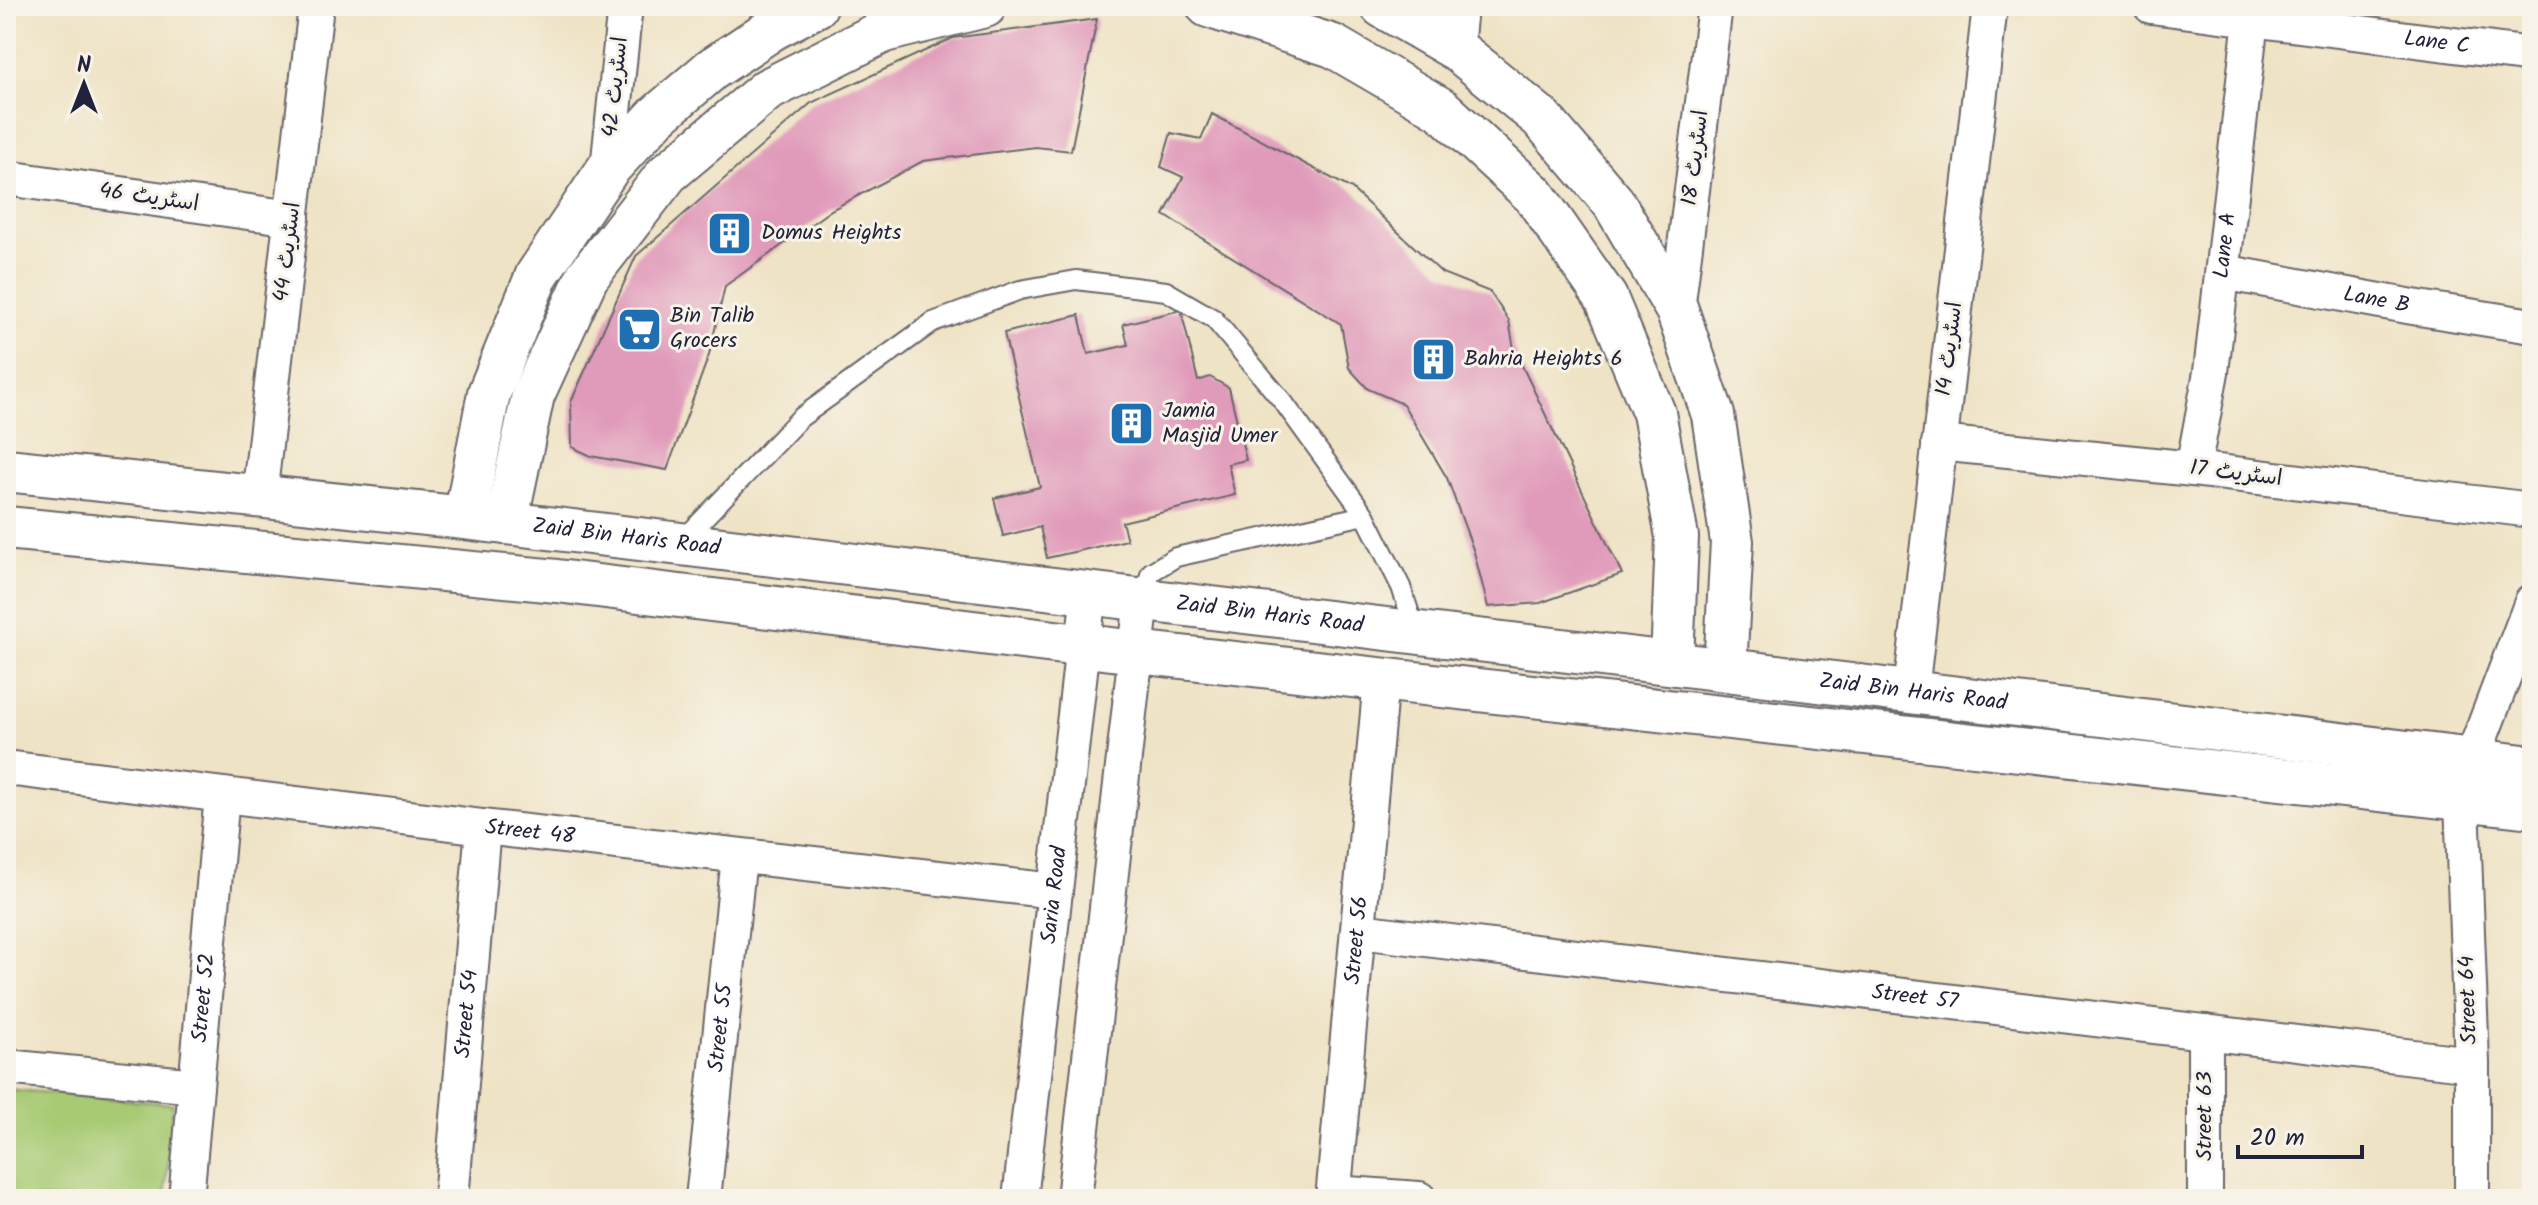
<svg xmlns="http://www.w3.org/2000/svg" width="2538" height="1205" font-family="Kalam,'Playpen Sans Arabic',sans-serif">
  <rect width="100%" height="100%" fill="#f7f3e8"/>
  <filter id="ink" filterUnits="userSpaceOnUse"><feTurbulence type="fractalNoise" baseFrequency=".0125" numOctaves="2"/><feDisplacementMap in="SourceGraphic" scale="16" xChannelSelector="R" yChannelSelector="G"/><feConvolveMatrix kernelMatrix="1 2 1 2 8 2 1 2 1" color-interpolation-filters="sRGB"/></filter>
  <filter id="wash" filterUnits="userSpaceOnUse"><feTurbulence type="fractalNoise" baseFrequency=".006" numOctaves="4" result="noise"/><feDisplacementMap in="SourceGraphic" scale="32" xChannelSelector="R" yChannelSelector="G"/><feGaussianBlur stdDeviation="1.8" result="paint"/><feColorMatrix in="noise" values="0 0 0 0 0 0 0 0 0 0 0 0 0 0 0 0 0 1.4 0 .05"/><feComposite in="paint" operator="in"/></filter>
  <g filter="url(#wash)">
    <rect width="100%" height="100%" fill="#efe3c5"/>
    <path fill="#a7ca73" stroke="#647657" stroke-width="2" d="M6 1089 173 1104 165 1199H6Z"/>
    <g id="blocks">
      <path fill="#e09aba" d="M1097 19 1071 151 1036 147 923 161 831 210 725 286 709 355 667 470 591 456 572 447 571 402 636 256 811 103 953 38Z
        M1212 114 1352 189 1442 273 1490 292 1509 321 1514 349 1622 574 1540 603 1488 607 1474 552 1447 478 1403 404 1368 389 1349 368 1341 324 1164 215 1183 177 1161 167 1171 133 1201 139Z
        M1181 310 1198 381 1210 377 1229 388 1246 460 1228 464 1235 495 1122 522 1127 540 1047 558 1040 527 1003 536 994 498 1040 487 1004 333 1079 315 1088 354 1128 345 1123 324Z"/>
    </g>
  </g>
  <g filter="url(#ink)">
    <use href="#blocks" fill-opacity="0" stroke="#6a666b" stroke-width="2"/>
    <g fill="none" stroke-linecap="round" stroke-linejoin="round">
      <defs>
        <path id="service" d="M682 541 800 418 933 322 1020 290 1076 280 1166 291 1214 319 1284 403 1365 515 1401 587 1416 632
          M1142 599 1151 572 1176 557 1365 515"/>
        <g id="minor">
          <path id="s1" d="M2151 6 2532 55"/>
          <path d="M1456 49 1460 6"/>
          <path d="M608 169 625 6"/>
          <path d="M6 178 292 218"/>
          <path id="s2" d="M2223 272 2413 307 2532 326"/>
          <path d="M1677 310 1715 6"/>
          <path d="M1939 443 2193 469 2532 510"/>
          <path id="s3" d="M2193 469 2211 372 2251 19"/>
          <path d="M259 497 316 6"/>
          <path d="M1911 691 1990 6"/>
          <path id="s4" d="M6 768 483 827 1055 891"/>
          <path id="s5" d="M1359 931 2472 1064"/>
          <path d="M2205 1032V1199"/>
          <path d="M6 1067 196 1086"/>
          <path d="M1334 1193 1419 1199"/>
          <path id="s6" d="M186 1199 222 795"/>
          <path id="s7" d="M451 1199 483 827"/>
          <path id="s8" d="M703 1199 739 857"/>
          <path id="s9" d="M1020 1199 1089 592"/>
          <path d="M1074 1199 1142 599"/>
          <path id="s10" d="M1333 1199 1381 680"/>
          <path d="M2472 1199V1064L2462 801 2472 759 2532 602"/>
        </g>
        <g id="tertiary">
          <path d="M1208 6 1333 46 1441 109 1534 195 1606 298 1654 413 1677 537 1672 663"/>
          <path d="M1382 6 1456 49 1541 118 1613 202 1677 310 1713 415 1732 542 1725 669"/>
          <path id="s11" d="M6 470 465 518 2532 767"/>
          <path d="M465 518 489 393 537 275 608 169 657 116 712 69 772 29 816 6"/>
          <path d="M506 523 533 395 587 277 667 174 767 90 884 31 985 6"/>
          <path d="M6 528 557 581 1136 652 2532 807"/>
        </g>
      </defs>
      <use href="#service" stroke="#6a666b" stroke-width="22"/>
      <use href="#minor" stroke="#6a666b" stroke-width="38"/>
      <use href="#tertiary" stroke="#6a666b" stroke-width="46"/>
      <use href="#service" stroke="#fff" stroke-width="18"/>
      <use href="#minor" stroke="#fff" stroke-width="34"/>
      <use href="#tertiary" stroke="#fff" stroke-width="42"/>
    </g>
  </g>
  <defs>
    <symbol id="building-square" viewBox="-11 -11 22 22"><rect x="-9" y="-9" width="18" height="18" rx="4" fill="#1f6fb2" stroke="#f7f3e8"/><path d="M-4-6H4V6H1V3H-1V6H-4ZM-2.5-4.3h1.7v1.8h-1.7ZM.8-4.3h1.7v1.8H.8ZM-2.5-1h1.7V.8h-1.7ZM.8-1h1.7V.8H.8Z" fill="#fff"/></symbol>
    <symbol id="supermarket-square" viewBox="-11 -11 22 22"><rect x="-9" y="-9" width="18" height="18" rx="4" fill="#1f6fb2" stroke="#f7f3e8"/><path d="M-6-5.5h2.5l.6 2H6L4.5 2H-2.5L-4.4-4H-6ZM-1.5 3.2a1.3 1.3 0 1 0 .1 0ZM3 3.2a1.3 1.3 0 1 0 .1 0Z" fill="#fff"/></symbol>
  </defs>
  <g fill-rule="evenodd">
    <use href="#building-square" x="704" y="208" width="51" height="51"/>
    <use href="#supermarket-square" x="614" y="304" width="51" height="51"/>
    <use href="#building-square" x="1408" y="334" width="51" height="51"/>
    <use href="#building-square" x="1106" y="398" width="51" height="51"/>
  </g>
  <g text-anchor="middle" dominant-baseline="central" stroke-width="6" stroke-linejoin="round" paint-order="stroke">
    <g font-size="22" fill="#22223b" stroke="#f7f3e8">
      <text stroke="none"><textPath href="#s1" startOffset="288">Lane C</textPath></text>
      <text transform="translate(616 87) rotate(-84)">اسٹریٹ 42</text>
      <text transform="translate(1696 158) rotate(-83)">اسٹریٹ 18</text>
      <text transform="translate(149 198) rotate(8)">اسٹریٹ 46</text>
      <text stroke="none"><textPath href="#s3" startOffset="226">Lane A</textPath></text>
      <text transform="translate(288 252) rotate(-83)">اسٹریٹ 44</text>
      <text stroke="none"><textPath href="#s2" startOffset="156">Lane B</textPath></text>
      <text transform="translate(1950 349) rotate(-83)">اسٹریٹ 14</text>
      <text transform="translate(2236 474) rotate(7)">اسٹریٹ 17</text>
      <text stroke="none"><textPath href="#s11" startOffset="624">Zaid Bin Haris Road</textPath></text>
      <text stroke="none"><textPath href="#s11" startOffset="1272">Zaid Bin Haris Road</textPath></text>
      <text stroke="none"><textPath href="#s11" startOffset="1920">Zaid Bin Haris Road</textPath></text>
      <text stroke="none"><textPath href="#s4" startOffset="528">Street 48</textPath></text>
      <text stroke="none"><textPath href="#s9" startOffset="306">Saria Road</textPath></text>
      <text stroke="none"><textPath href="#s10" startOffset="260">Street 56</textPath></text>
      <text stroke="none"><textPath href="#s6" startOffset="202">Street 52</textPath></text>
      <text stroke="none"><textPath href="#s5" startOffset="560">Street 57</textPath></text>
      <text transform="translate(2469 1000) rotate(-92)">Street 64</text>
      <text stroke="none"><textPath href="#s7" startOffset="186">Street 54</textPath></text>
      <text stroke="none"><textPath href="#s8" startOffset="172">Street 55</textPath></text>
      <text transform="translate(2205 1116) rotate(-90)">Street 63</text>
    </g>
    <g font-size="22" fill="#22223b" stroke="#f7f3e8" text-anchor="start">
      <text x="761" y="233">Domus Heights</text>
      <text x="670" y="316">Bin Talib<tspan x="670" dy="25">Grocers</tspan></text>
      <text x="1464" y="359">Bahria Heights 6</text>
      <text x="1162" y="411">Jamia<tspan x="1162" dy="25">Masjid Umer</tspan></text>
    </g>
  </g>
  <rect width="2538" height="1205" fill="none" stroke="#f7f3e8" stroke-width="32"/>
  <g transform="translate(84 84)" stroke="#f7f3e8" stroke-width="6" paint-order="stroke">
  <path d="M0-6L14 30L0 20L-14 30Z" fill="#22223b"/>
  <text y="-12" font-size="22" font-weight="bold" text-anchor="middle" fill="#22223b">N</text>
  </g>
  <path d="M2238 1145v12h124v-12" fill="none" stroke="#22223b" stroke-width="4"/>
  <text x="2250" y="1145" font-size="24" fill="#22223b" stroke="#f7f3e8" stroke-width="6" paint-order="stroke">20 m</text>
</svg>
